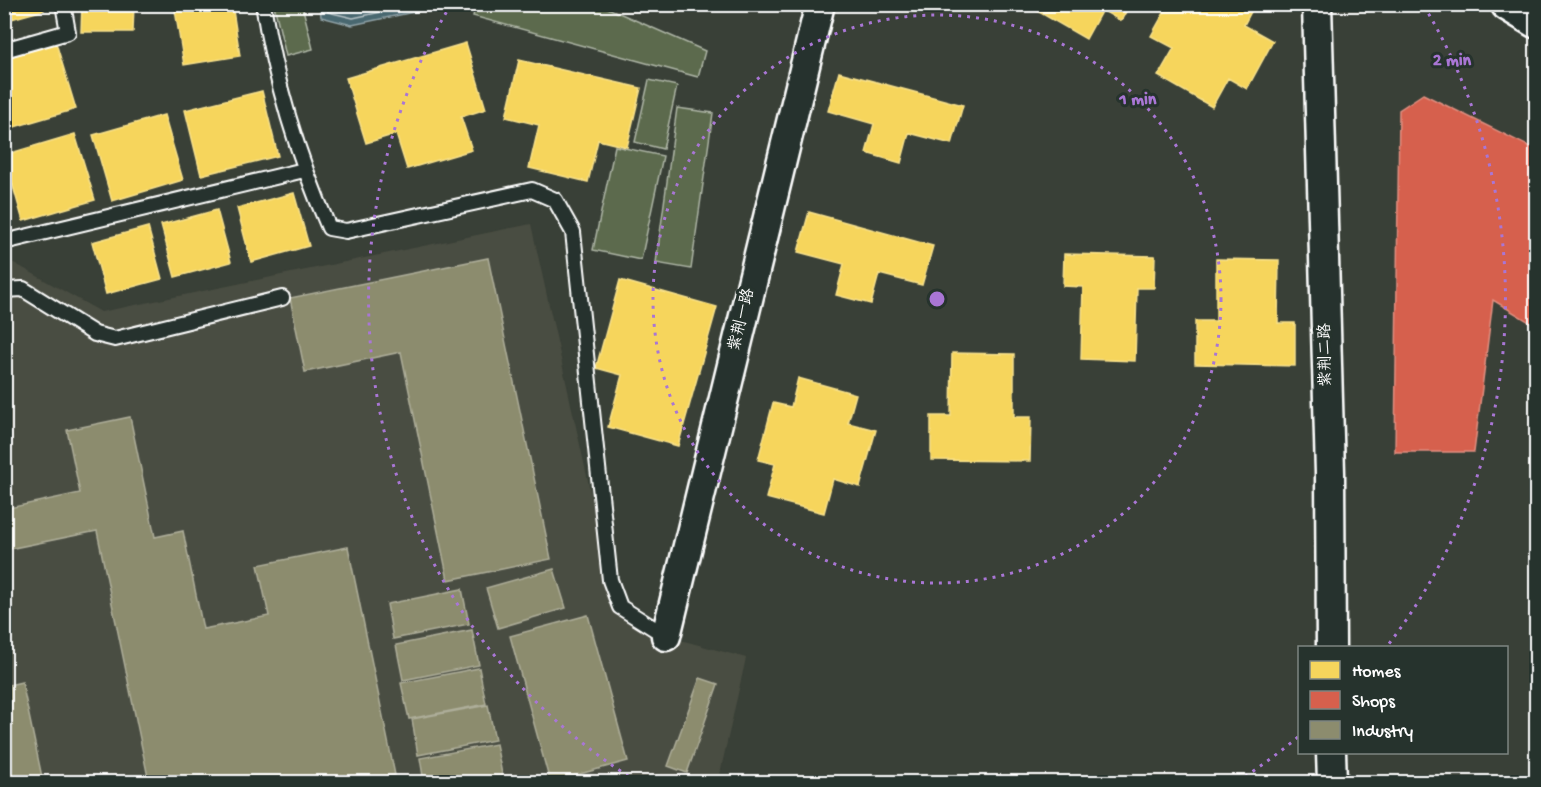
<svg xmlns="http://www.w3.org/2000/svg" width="1541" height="787" font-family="'Gochi Hand','LXGW WenKai TC',sans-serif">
  <rect width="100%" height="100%" fill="#394037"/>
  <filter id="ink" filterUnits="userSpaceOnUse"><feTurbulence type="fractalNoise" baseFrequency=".0167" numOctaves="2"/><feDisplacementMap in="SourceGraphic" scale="12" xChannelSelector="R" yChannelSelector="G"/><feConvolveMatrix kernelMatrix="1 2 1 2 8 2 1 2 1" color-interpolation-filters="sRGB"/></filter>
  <g filter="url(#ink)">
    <path fill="#4a4d42" d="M531 224 610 580 620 607 666 636 746 658 718 782H5L4 265 14 263 101 312Z"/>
    <path fill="#5c6b4d" stroke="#aeb5a6" stroke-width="1.5" d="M274 5H302L313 49 286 56Z
      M476 5H601L705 51 698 77 473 16Z
      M649 80 677 86 663 149 635 142Z
      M677 108 713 113 691 269 656 263Z
      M615 146 663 156 641 260 593 250Z"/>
    <path fill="#4a6870" stroke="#92a4a9" stroke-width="1.5" d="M320 5V4L447 5 352 25 321 17Z"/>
    <path fill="#f6d55c" stroke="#f9e28d" stroke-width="1.5" d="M4 4H43L44 10 4 21Z
      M82 4H134L133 32H81Z
      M174 4H232L240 56 184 65Z
      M1034 4H1130L1121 21 1102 10 1086 39 1032 8Z
      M1169 4H1255L1244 25 1273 41 1247 89 1228 78 1212 107 1158 76 1174 48 1151 36Z
      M56 43 76 109 4 130V58Z
      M466 43 486 109 461 117 472 150 407 169 396 134 366 143 346 78Z
      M519 60 641 88 627 147 598 140 588 182 529 168 539 125 506 117Z
      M839 72 963 105 952 144 909 133 901 163 866 153 874 124 828 111Z
      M262 91 278 156 201 175 185 110Z
      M164 115 183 180 112 201 93 135Z
      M75 134 95 200 23 221 4 155Z
      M294 193 309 246 251 262 237 208Z
      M4 202 10 220 4 222Z
      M217 210 231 262 175 277 161 225Z
      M809 212 933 246 922 285 879 274 871 304 836 295 844 264 798 252Z
      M148 227 162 279 106 294 92 242Z
      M1064 254 1155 256 1154 288H1137L1135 361 1081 359 1083 287 1063 286Z
      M1216 259 1279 260 1278 323H1295V366L1195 364V321H1216Z
      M620 280 717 307 678 446 608 427 622 375 596 368Z
      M952 353 1014 354V417H1031L1030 461 931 460V416H951Z
      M798 378 856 394 848 423 876 430 860 487 833 479 824 513 766 498 775 464 758 460 773 403 791 407Z"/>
    <path fill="#d6604d" stroke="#e29082" stroke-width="1.5" d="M1423 94 1536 150V326L1493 300 1474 452H1395L1399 110Z"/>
    <path fill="#8c8c6e" stroke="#aeae9a" stroke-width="1.5" d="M488 258 551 559 448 580 401 352 305 372 290 298Z
      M130 417 155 537 183 531 203 629 269 616 258 565 348 547 395 775 359 782H149L97 531 4 550V509L80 493 67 430Z
      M554 569 566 608 498 628 486 588Z
      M462 589 469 624 393 639 387 604Z
      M588 615 628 761 550 782 510 636Z
      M472 630 479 665 403 680 396 645Z
      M479 668 486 704 409 719 401 683Z
      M700 678 718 684 687 773 668 766Z
      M22 682 43 782H4V686Z
      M488 705 495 740 418 755 412 719Z
      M496 744 503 779 482 782H424L420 758Z"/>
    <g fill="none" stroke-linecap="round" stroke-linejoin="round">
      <path stroke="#b7c3c6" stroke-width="1.5" d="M326 4 328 12 353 18 418 4"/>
      <defs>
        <path id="lane" d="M263 4C275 81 298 157 329 228L346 231 532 190 555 200 573 232 610 580 620 607 666 636
          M4 50 68 32 63 4
          M4 242 304 170
          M4 290 23 289 95 334 115 339 282 298"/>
        <path id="street" d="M1317 4 1330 473 1331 648
          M666 636 820 4
          M1331 752 1332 782"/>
        <path id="highway" d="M1508 4 1536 21"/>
      </defs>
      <use href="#lane" stroke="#fff" stroke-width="18"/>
      <use href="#street" stroke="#fff" stroke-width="33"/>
      <use href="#highway" stroke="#fff" stroke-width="38"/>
      <use href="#lane" stroke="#26332d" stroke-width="14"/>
      <use href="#street" stroke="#26332d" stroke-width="28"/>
      <use href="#highway" stroke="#26332d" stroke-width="33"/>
    </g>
  </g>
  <g fill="none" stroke="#a976d5" stroke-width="3" stroke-dasharray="3 6">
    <circle cx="937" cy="299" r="284"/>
    <path d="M1298 737A568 568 0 0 1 1238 781M636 781A568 568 0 0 1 450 6M1424 6A568 568 0 0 1 1388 645"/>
  </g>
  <g text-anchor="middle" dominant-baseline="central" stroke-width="6" stroke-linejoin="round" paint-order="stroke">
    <g font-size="16" fill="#fff" stroke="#26332d">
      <text transform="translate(743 320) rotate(-76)">紫荆一路</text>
      <text transform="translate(1327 355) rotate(-91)">紫荆二路</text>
    </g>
  </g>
  <circle cx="937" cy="299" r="9" fill="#a976d5" stroke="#26332d" stroke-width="3"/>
  <g font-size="18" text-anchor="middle" font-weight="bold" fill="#a976d5" stroke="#26332d" stroke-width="6" stroke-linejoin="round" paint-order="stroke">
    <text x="1452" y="65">2 min</text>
    <text x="1138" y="104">1 min</text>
  </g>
  <rect width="1541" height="787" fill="none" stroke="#26332d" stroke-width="24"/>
  <rect x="12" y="12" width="1517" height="763" fill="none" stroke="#fff" stroke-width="2" filter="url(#ink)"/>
  <rect x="1298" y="646" width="210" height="108" fill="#26332d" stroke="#7d8581" stroke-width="1.5"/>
  <rect x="1310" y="661" width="30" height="18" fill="#f6d55c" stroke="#7d8581" stroke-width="1.5"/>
  <text x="1352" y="676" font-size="18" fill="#ffffff">Homes</text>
  <rect x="1310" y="691" width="30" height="18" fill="#d6604d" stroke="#7d8581" stroke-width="1.5"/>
  <text x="1352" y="706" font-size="18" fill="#ffffff">Shops</text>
  <rect x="1310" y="721" width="30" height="18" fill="#8c8c6e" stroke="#7d8581" stroke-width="1.5"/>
  <text x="1352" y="736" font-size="18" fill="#ffffff">Industry</text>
</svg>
